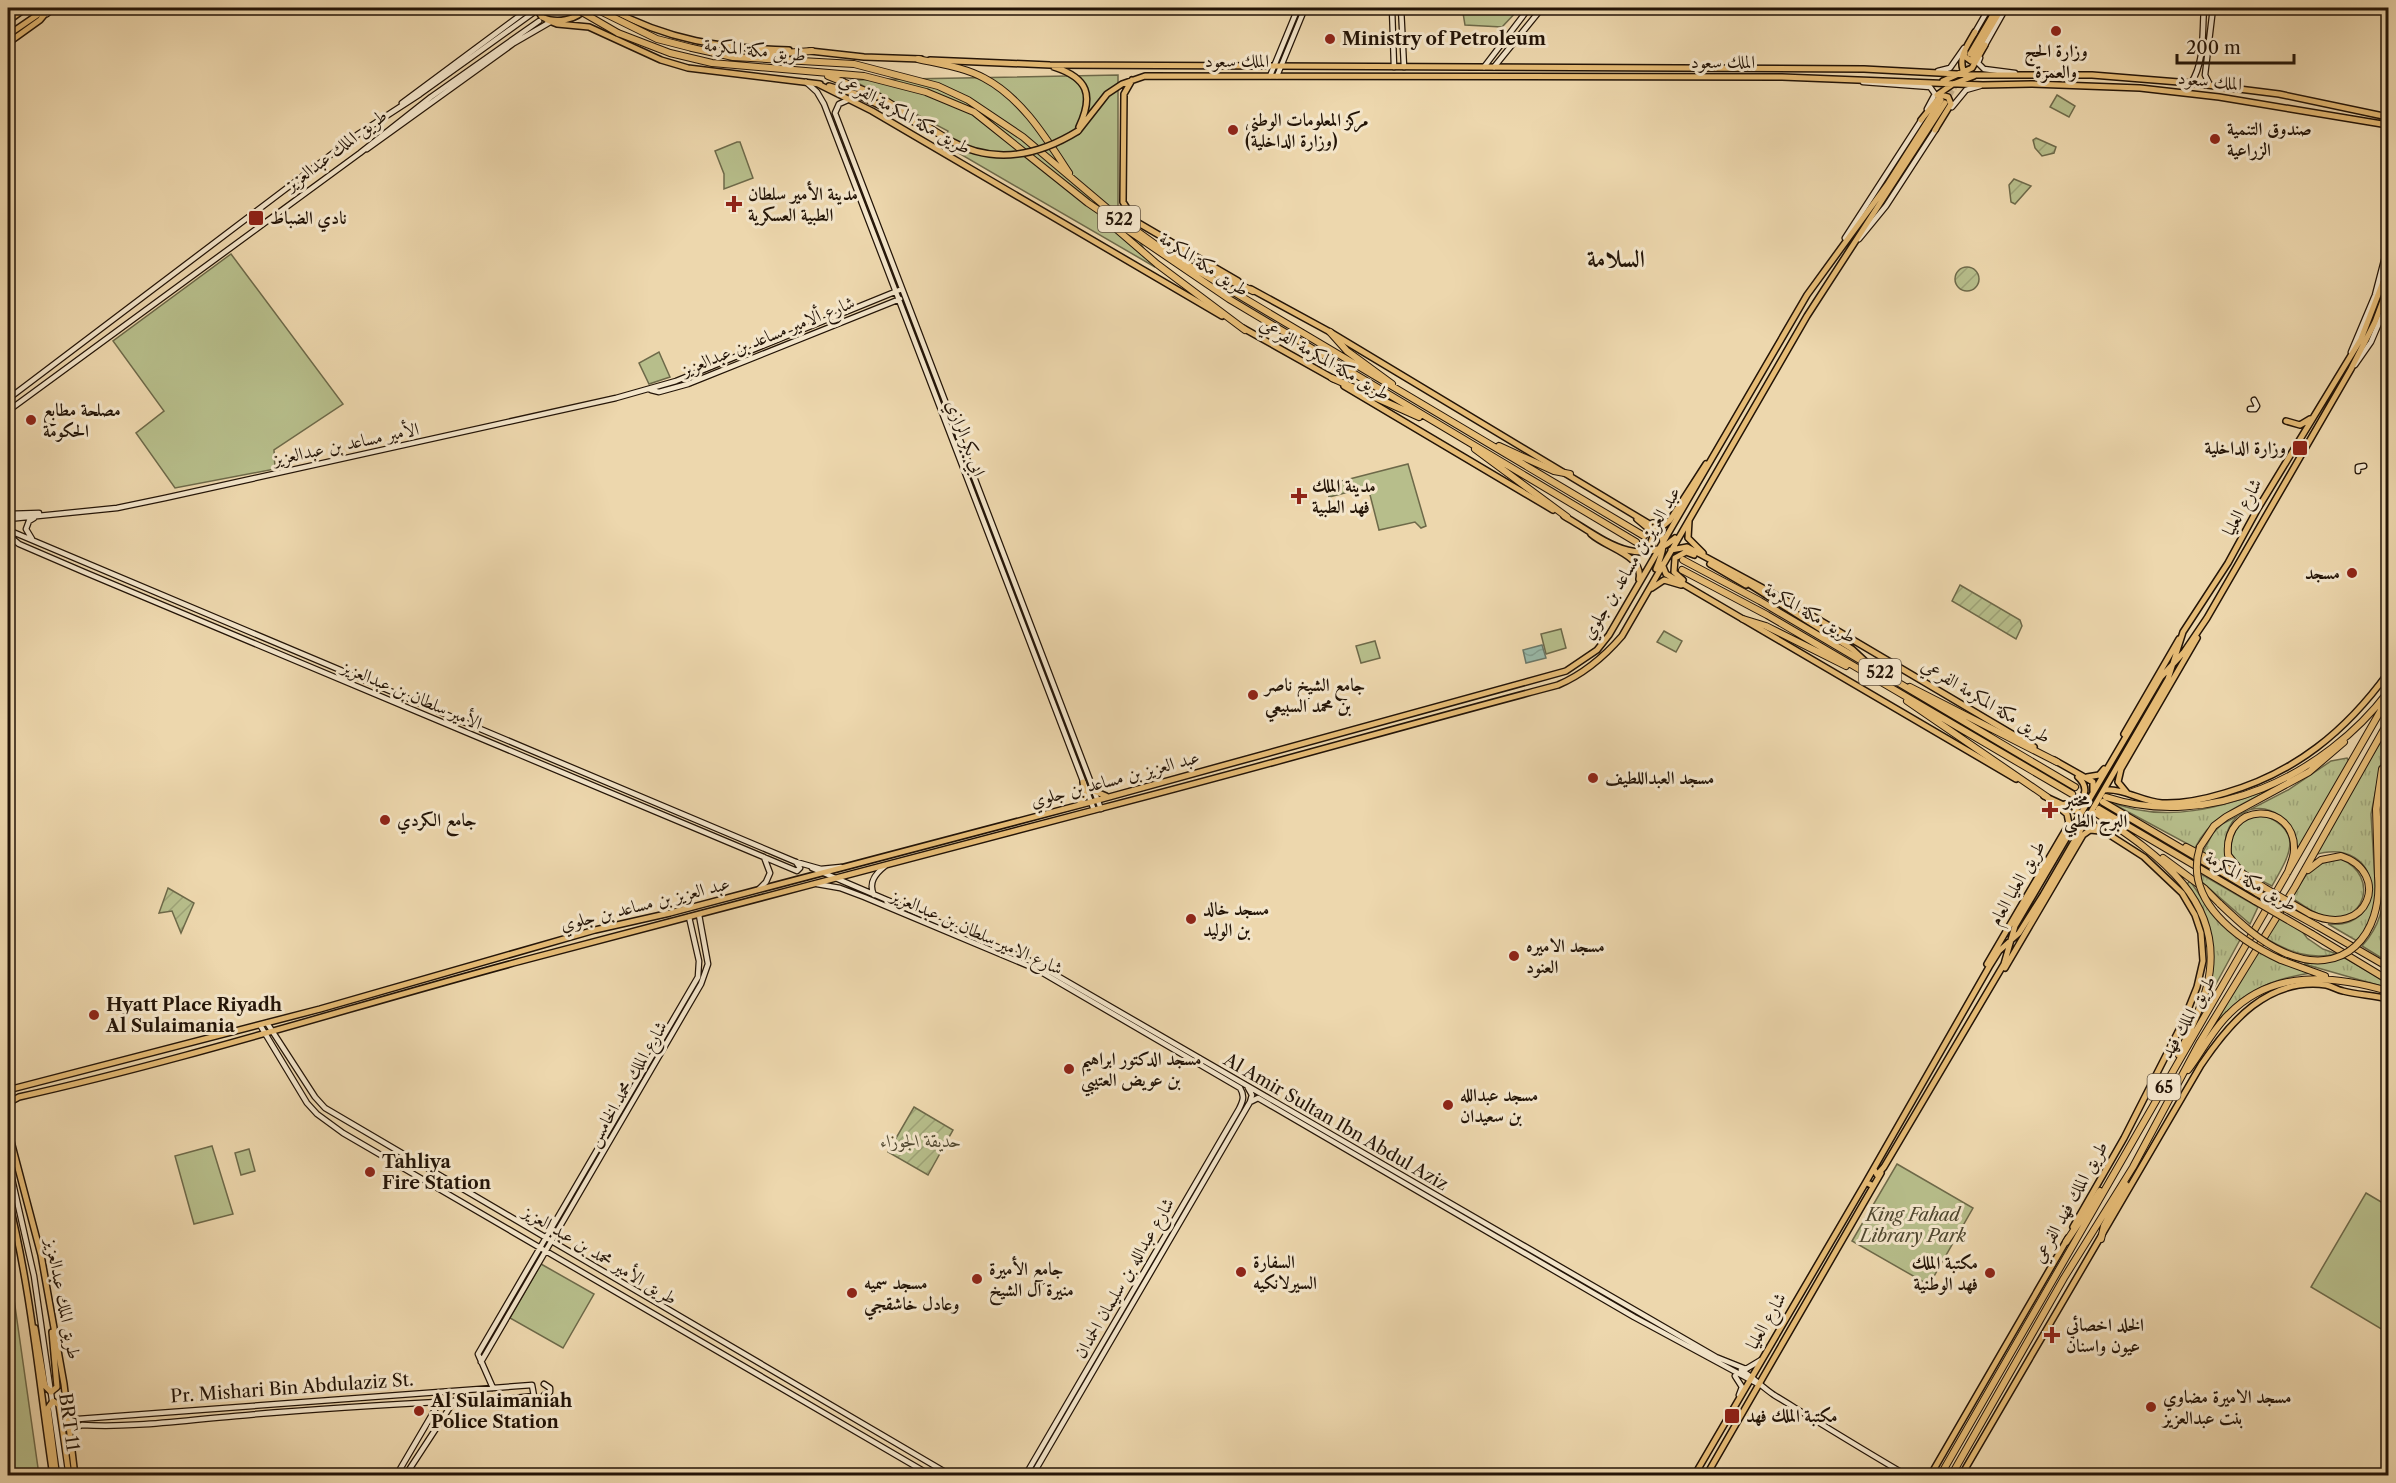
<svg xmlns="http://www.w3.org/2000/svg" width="2396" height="1483" font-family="'Libre Caslon Text',Amiri,serif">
  <defs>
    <pattern id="grass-tufts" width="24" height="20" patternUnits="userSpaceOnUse" patternTransform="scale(1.5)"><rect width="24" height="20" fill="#b7be8b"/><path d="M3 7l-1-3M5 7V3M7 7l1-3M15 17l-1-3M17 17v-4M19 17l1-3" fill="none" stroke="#9da276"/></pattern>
    <pattern id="garden-furrows" width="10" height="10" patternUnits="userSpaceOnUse" patternTransform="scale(1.5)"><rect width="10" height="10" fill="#b7be8b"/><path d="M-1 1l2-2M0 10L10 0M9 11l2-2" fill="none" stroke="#9da276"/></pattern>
    <pattern id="water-waves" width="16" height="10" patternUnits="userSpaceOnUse" patternTransform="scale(1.5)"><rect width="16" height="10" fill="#99baaa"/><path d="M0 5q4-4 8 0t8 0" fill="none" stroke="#849f91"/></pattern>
  </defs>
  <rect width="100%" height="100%" fill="#edd7ad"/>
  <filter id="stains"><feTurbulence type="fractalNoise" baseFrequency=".00333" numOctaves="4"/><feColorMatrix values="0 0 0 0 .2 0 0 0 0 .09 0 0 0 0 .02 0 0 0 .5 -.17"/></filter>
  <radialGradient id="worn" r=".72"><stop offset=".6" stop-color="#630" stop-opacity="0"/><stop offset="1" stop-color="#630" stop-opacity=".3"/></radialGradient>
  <path fill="url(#grass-tufts)" stroke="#6d6949" stroke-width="1.5" d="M2388 729 2371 814 2376 898 2370 925 2357 941 2328 924C2392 930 2383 833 2314 855Z
    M2347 758 2349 761 2297 851C2288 783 2207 803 2229 866L2203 852 2213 833 2222 824 2288 790 2331 761Z
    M2279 786C2247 802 2211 814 2195 848L2106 800C2165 826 2222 807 2279 786Z
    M2262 814C2305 832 2290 854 2272 886 2237 868 2218 861 2240 821Z
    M2341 859C2380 876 2365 927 2324 916 2313 913 2301 904 2292 898 2307 872 2309 863 2341 859Z
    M2201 874 2258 907 2250 924 2202 882Z
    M2383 880 2388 898V962L2362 946C2380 926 2385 906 2383 880Z
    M2190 881 2213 914 2241 938 2204 1006C2215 963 2215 922 2187 884Z
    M2280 918 2302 931 2307 938 2323 949 2337 954C2309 960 2289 952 2265 938Z
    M2258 950 2311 973C2269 979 2246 992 2216 1022Z
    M2345 958 2388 983V988L2304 964Z"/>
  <path fill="#b7be8b" stroke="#6d6949" stroke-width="1.5" d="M1442 8H1520L1502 27 1465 25 1463 13H1442Z
    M1118 75V206L1155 267 943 144 948 131 852 80Z
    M2057 95 2075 106 2069 117 2050 107Z
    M737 142H740L753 178 724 189V174L715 151Z
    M231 254 343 404 274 450 275 469 175 488 136 433 164 411 113 341Z
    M659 352 670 377 649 384 639 363Z
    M1408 464 1426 526 1421 528 1415 522 1379 530 1368 487 1329 497 1326 485Z
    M1561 629 1566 648 1546 654 1541 634Z
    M1664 631 1682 641 1676 652 1657 642Z
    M1375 641 1380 658 1361 663 1356 646Z
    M212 1146 233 1214 194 1224 175 1156Z
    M249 1149 255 1171 241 1175 235 1153Z
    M1897 1164 1973 1208 1929 1285 1852 1241Z
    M2366 1193 2388 1206V1333L2311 1287Z
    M8 1264 13 1292 39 1475H8Z
    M541 1264 594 1294 563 1348 510 1318Z"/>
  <path fill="url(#garden-furrows)" stroke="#6d6949" stroke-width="1.5" d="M2036 138 2056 147 2054 153 2042 156 2035 148 2033 140Z
    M2014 179 2031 186 2015 204 2011 202 2009 185Z
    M1955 279a12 12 0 1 1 24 0a12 12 0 1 1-24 0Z
    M1960 585 2020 620 2022 626 2016 639 1952 601Z
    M168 888 194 903 181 933 172 911 159 913Z
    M914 1107 953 1130 928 1175 888 1152Z"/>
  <path fill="url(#water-waves)" stroke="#6a7869" stroke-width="1.5" d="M1542 645 1546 658 1526 663 1523 650Z"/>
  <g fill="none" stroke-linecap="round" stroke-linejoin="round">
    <path stroke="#c5b08c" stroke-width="4.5" stroke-dasharray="4.5 2" stroke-linecap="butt" d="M543 18 558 8"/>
    <path stroke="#c5b08c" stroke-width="5" stroke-dasharray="5 2.5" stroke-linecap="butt" d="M1946 101 1973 58"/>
    <path stroke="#c5b08c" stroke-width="6" stroke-dasharray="6 3" stroke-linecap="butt" d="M1644 536 1683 560
      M2077 784 2106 797
      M2072 794 2097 808"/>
    <defs>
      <path id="secondary" d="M1392 8 1394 67
        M1401 8 1404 67
        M8 13 15 8
        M47 14 55 8
        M1974 34 1989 8
        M1984 47 2006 8
        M1980 58 1978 63 1984 69 2015 73
        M1484 67 1529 8
        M1494 67 1542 8
        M1938 71 1950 68 1964 48
        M1270 76 1298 8
        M1277 76 1305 8
        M806 82 817 92 824 104 1094 810
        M1863 82 1930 87 1935 94 1927 109
        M2191 83C2205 62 2202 32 2204 8
        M2210 85 2205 75 2213 8
        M848 100 839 104 835 113 1101 809
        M402 103 530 8
        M1952 107 1966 90 1980 86
        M367 149 514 43 552 21
        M1845 238 1922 119
        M1859 239 1886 206 1936 129
        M2351 352 2375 295 2388 245
        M2355 365 2371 342 2388 302
        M651 390 659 392 688 384 900 299
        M8 399 357 135 420 94 533 13
        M2250 409H2255L2257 406 2254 400
        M8 411 360 153 431 97 539 21
        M2358 471V467L2364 466
        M8 514 39 513
        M8 519 117 508 165 498 616 398 676 381 902 289
        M8 530 796 862 821 869 841 867
        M8 535 19 544 84 572 797 871 800 868 796 862
        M32 539 26 529 29 521 34 518
        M812 868 1035 963 1716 1357 1746 1369 1761 1360
        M817 884 840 888 864 897 1036 969 1240 1088C1245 1096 1243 1101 1239 1109L1025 1476
        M759 889 766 882 770 873 764 857
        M874 895C868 883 875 874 885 866
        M267 1023 315 1097 325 1108 952 1476
        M260 1025 307 1103 317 1114 343 1133 932 1476
        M1250 1102 1258 1098 1634 1317 1758 1384
        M8 1161 34 1276 63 1476
        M481 1362 701 984 708 964 699 915
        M1741 1370C1753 1377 1762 1387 1774 1395 1818 1422 1863 1450 1908 1476
        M1735 1376 1742 1387 1739 1395
        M544 1384 550 1388V1392L544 1395
        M493 1388 478 1354 698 977 699 961 689 917
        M68 1415 78 1419 532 1385 534 1396 514 1398C422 1403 329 1407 236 1416 185 1420 134 1428 82 1425L70 1430
        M396 1476 440 1401
        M405 1476 454 1401
        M1032 1476 1250 1102 1252 1095 1248 1088"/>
      <path id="primary" d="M536 8 542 17C556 24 577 20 586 8
        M608 8C669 41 721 48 789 50
        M547 20 557 24 589 27 661 60 688 68 820 84
        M8 21 26 8
        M8 35 46 9
        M8 43 40 20 50 8
        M810 51 864 57 921 59
        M1965 52 1964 56 1971 61 1978 56
        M1970 54 1997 8
        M1973 57 2002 8
        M930 60 1050 65 1864 69 1976 75H2092L2191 83 2279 94 2388 117
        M1054 67C1088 78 1094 95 1079 127
        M1966 77C1956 59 1966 48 1975 32
        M1132 80 1124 94 1123 202 1135 221 1238 281
        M1943 81 1972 68 1985 45
        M818 84 872 111 1222 316
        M829 86 856 94 920 125
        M1937 95 1953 84 1974 76
        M1921 120 1941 95 1948 97 1951 104 1935 130
        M1078 131 1107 94 1122 84 1145 76 1782 77 1983 85 2031 84 2140 88 2219 97 2388 125
        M1251 289 1330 332 1656 528C1668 539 1662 555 1656 569
        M1243 328 1334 379
        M1344 386 1553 510
        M2286 421 2300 425 2310 419
        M1564 516C1599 536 1638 572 1675 538
        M1637 519 1649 529 1653 536 1650 545 1641 552
        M1689 521 1688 538 1703 553
        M1653 523 1664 525 1670 520 1706 464
        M1591 534C1606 548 1644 555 1639 579
        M1671 550 1687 547 1787 601 2034 747
        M1662 564 1666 574 2016 779
        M1710 564 1746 585
        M1683 580 1674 572 1675 558 1686 552 1694 555
        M1744 581 1852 649 1866 662
        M1652 588 1664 580 1681 585
        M2124 734 2179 639
        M2054 760 2093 782V791
        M2087 777 2099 775 2104 769
        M2104 790C2123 788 2143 802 2162 803 2184 804 2205 799 2225 793 2295 773 2346 731 2388 673
        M1094 791 1106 796
        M2127 793 2118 782 2121 769 2197 638
        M2044 796 2081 813
        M1080 803 1085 796 1083 782
        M2065 804H2075C2087 797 2088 786 2078 777
        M2388 816V823
        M1987 964 2069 824 2067 814 2056 805
        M2005 968 2083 835 2090 830 2100 831
        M8 1090 320 1009 595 930 670 913 1091 802 1566 671 1597 650 1609 635 1807 295 1887 185 1941 100
        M8 1103 19 1097C189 1059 354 1006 521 961 715 910 908 859 1102 808 1254 769 1406 725 1558 685 1584 674 1603 658 1622 636L1807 316 1945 103
        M8 1130 41 1255 64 1384 75 1476
        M1874 1169 1877 1175 1884 1167 2004 964 2015 926 2161 677 2184 652 2207 618 2351 369 2375 322 2388 287
        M1866 1182 1989 967 1999 951 2019 933 2043 895 2168 679 2183 632 2228 563 2257 510 2361 339 2388 269
        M8 1198C31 1289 39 1383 53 1476
        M2073 1227 2124 1138 2183 1022 2197 987 2203 961 2201 933 2195 915 2182 893 2144 857 2094 825 2089 816
        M35 1328 45 1386 51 1392 57 1387 52 1332
        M56 1470 48 1408 53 1401 59 1405 69 1476
        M1694 1476 1866 1182 1873 1186
        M1706 1476 1881 1173
        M1930 1476 2068 1238
        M1961 1476 2201 1065C2230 1022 2268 977 2326 985 2332 986 2337 990 2343 991 2358 995 2373 995 2388 999"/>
      <path id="highway" d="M618 33 670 53 712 63 864 76 926 92 974 112 1088 203 1229 299 1636 542
        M692 48 733 57 854 64 938 86 968 100 1023 137 1120 219 1163 250 1644 536
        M755 55 812 51
        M918 59C939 64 964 67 984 78 1022 98 1046 138 1069 173
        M828 76 878 96 949 140
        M1107 221 1157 264 1245 330
        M1196 265 1253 291
        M1330 332 1347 351 1392 384
        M1332 378 1419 417
        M1499 446 1554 471 1570 474
        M1475 449 1567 517
        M1683 560 1760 601 2075 787
        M1682 570 1767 615 2072 794
        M1743 619 1766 626 1846 666
        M1910 687 2057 762
        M1907 701 2047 797
        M2388 751C2381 797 2379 842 2388 887
        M2106 797C2210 831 2325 775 2388 692
        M2103 802 2257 893
        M2099 809 2255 901
        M2096 813C2157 854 2228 901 2207 986 2201 1010 2188 1033 2179 1055
        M2186 847 2243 877
        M2200 847 2214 826 2226 817 2309 772 2344 742
        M2163 858 2205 889 2220 904
        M2308 870 2321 860 2341 856C2391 872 2370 940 2310 914
        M2378 876 2376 809 2382 769
        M2265 888 2242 873 2228 855C2223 800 2296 801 2294 850 2294 857 2290 865 2288 872
        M2317 926 2388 967
        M2312 934 2388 980
        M2281 960 2325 976
        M2188 1070C2202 1052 2212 1030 2229 1014 2273 969 2333 975 2388 991
        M2101 1239 2104 1226 2126 1185
        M2066 1242 2100 1191
        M1940 1476 2388 698
        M1951 1476 2064 1278 2133 1167 2200 1042 2295 887 2388 722"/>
    </defs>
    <use href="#secondary" stroke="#231407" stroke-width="7"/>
    <use href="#primary" stroke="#231407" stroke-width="8"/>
    <use href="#highway" stroke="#231407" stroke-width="8"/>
    <use href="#secondary" stroke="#f3e5ca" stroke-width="4.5"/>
    <use href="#primary" stroke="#e6bc76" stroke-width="5"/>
    <use href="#highway" stroke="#e6bc76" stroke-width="6"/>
    <defs>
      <path id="primary-bridge" d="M949 140C993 165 1036 157 1078 131"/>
      <path id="highway-bridge" d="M575 8 618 33
        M594 8 657 39 692 48
        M2200 847C2183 901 2238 940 2281 960
        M2265 888 2310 914
        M2257 893 2317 926
        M2255 901 2312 934
        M2220 904C2239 922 2259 941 2283 952 2344 980 2383 934 2378 876"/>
    </defs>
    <use href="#primary-bridge" stroke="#231407" stroke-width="8" stroke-linecap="butt"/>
    <use href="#highway-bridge" stroke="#231407" stroke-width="8" stroke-linecap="butt"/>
    <use href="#primary-bridge" stroke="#e6bc76" stroke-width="5"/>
    <use href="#highway-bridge" stroke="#e6bc76" stroke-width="6"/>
  </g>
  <g fill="#8f2418" stroke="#f3e5ca" stroke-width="2">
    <circle cx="2056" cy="31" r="6"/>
    <circle cx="1330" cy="39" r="6"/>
    <circle cx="1233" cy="130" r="6"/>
    <circle cx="2215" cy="139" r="6"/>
    <path d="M731 195h6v6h6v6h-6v6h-6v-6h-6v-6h6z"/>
    <rect x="248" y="210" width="16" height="16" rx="3"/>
    <circle cx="31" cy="420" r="6"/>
    <rect x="2292" y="440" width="16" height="16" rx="3"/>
    <path d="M1296 487h6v6h6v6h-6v6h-6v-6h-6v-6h6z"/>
    <circle cx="2352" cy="573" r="6"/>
    <circle cx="1253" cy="695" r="6"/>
    <circle cx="1593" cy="778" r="6"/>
    <path d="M2047 801h6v6h6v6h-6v6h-6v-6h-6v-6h6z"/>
    <circle cx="385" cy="820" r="6"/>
    <circle cx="1191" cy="919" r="6"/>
    <circle cx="1514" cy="956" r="6"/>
    <circle cx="94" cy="1015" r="6"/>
    <circle cx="1069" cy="1069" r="6"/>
    <circle cx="1448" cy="1105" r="6"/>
    <circle cx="370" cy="1172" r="6"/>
    <circle cx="1241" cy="1272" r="6"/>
    <circle cx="1990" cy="1273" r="6"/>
    <circle cx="977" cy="1279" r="6"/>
    <circle cx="852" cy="1293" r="6"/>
    <path d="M2049 1326h6v6h6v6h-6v6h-6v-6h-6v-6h6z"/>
    <circle cx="2151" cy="1407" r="6"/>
    <circle cx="419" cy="1411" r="6"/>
    <rect x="1724" y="1408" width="16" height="16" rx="3"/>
  </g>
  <g text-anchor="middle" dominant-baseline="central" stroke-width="6" stroke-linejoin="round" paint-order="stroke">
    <g fill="#f3e5ca" stroke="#615342" stroke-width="1.5">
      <rect x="1098" y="206" width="42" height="26" rx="4.5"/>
      <rect x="1859" y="659" width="42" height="26" rx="4.5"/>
      <rect x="2147.5" y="1074" width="33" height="26" rx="4.5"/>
    </g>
    <g font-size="16" font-weight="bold" fill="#231407">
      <text x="1119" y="219">522</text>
      <text x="1880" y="672">522</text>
      <text x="2164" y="1087">65</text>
    </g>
    <g font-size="18" font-weight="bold" fill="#231407" stroke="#f3e5ca" text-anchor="start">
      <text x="1342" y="39">Ministry of Petroleum</text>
      <text x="2056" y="51" text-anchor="middle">وزارة الحج<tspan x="2056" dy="21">والعمرة</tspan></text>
      <text x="1245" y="120">مركز المعلومات الوطني<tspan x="1245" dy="21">(وزارة الداخلية)</tspan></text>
      <text x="2227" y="129">صندوق التنمية<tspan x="2227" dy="21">الزراعية</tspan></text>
      <text x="748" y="194">مدينة الأمير سلطان<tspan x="748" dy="21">الطبية العسكرية</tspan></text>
      <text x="270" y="218">نادي الضباط</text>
      <text x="43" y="410">مصلحة مطابع<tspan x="43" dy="21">الحكومة</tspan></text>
      <text x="2286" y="448" text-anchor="end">وزارة الداخلية</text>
      <text x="1312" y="486">مدينة الملك<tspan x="1312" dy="21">فهد الطبية</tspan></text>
      <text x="2340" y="573" text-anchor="end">مسجد</text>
      <text x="1265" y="685">جامع الشيخ ناصر<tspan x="1265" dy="21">بن محمد السبيعي</tspan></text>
      <text x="1605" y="778">مسجد العبداللطيف</text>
      <text x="2064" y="800">مختبر<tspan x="2064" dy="21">البرج الطبي</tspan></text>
      <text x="397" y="820">جامع الكردي</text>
      <text x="1203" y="909">مسجد خالد<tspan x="1203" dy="21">بن الوليد</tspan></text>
      <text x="1526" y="946">مسجد الاميره<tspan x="1526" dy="21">العنود</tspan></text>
      <text x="106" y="1005">Hyatt Place Riyadh<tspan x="106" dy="21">Al Sulaimania</tspan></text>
      <text x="1081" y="1059">مسجد الدكتور ابراهيم<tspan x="1081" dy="21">بن عويض العتيبي</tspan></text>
      <text x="1460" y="1095">مسجد عبدالله<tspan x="1460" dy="21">بن سعيدان</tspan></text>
      <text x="382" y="1162">Tahliya<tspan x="382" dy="21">Fire Station</tspan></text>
      <text x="1253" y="1262">السفارة<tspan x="1253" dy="21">السيرلانكيه</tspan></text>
      <text x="1978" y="1263" text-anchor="end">مكتبة الملك<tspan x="1978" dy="21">فهد الوطنية</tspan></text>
      <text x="989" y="1269">جامع الأميرة<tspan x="989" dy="21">منيرة آل الشيخ</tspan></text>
      <text x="864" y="1283">مسجد سميه<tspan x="864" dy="21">وعادل خاشقجي</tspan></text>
      <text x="2066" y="1325">الخلد اخصائي<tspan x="2066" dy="21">عيون واسنان</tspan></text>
      <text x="2163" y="1397">مسجد الاميرة مضاوي<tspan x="2163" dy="21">بنت عبدالعزيز</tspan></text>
      <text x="431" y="1401">Al Sulaimaniah<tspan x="431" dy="21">Police Station</tspan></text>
      <text x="1746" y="1416">مكتبة الملك فهد</text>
    </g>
    <g font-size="18" fill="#231407" stroke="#f3e5ca">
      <text transform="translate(755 50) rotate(6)">طريق مكة المكرمة</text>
      <text x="1237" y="61">الملك سعود</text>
      <text x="1723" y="62">الملك سعود</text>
      <text transform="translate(2210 81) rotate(6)">الملك سعود</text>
      <text transform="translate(905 114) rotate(29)">طريق مكة المكرمة الفرعي</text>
      <text transform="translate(336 150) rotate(-37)">طريق الملك عبدالعزيز</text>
      <text transform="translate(1204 264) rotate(33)">طريق مكة المكرمة</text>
      <text transform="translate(768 336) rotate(-22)">شارع ألامير مساعد بن عبدالعزيز</text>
      <text transform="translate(1325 359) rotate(30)">طريق مكة المكرمة الفرعي</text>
      <text transform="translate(966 438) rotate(69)">ابي بكر الرازي</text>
      <text transform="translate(346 444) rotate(-12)">الأمير مساعد بن عبدالعزيز</text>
      <text transform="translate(2242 507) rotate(-61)">شارع العليا</text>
      <text transform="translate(1631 563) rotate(-59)">عبد العزيز بن مساعد بن جلوي</text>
      <text transform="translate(1810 613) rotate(30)">طريق مكة المكرمة</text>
      <text transform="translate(412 695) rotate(23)">الأمير سلطان بن عبدالعزيز</text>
      <text transform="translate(1986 701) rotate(31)">طريق مكة المكرمة الفرعي</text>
      <text transform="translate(1115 779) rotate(-15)">عبد العزيز بن مساعد بن جلوي</text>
      <text transform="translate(2251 881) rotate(30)">طريق مكة المكرمة</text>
      <text transform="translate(2017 883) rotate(-60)">طريق العليا العام</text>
      <text transform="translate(645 904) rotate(-14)">عبد العزيز بن مساعد بن جلوي</text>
      <text transform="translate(977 932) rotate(24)">شارع الامير سلطان بن عبدالعزيز</text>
      <text transform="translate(2188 1017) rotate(-60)">طريق الملك فهد</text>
      <text transform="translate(627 1084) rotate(-60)">شارع الملك محمد الخامس</text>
      <text transform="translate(1336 1122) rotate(30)">Al Amir Sultan Ibn Abdul Aziz</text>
      <text transform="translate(2070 1202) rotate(-61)">طريق الملك فهد الفرعي</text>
      <text transform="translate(600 1255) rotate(31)">طريق الأمير محمد بن عبد العزيز</text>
      <text transform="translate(1124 1278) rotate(-60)">شارع عبدالله بن سليمان الحمدان</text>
      <text transform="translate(63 1299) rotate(79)">طريق الملك عبدالعزيز</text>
      <text transform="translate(1766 1321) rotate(-60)">شارع العليا</text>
      <text transform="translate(292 1388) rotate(-4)">Pr. Mishari Bin Abdulaziz St.</text>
      <text transform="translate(69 1422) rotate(82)">BRT 11</text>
    </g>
    <g font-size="18" font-style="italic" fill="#4f472f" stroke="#f3e5ca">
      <text x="921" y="1141">حديقة الجوزاء</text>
      <text x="1913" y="1215">King Fahad<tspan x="1913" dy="21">Library Park</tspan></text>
    </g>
    <g font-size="24" font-weight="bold" fill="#231407" stroke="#f3e5ca">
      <text x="1616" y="258">السلامة</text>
    </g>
  </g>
  <rect width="2396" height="1483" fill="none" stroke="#edd7ad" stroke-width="30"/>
  <rect x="9" y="9" width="2378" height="1465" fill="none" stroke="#231407" stroke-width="3"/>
  <rect x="15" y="15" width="2366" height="1453" fill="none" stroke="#231407" stroke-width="1.5"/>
  <path d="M2177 54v9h117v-9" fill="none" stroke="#231407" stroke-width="3"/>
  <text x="2186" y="54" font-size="18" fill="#231407" stroke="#f3e5ca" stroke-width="4.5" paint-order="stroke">200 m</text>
  <rect width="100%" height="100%" filter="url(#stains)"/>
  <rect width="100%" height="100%" fill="url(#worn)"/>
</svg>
